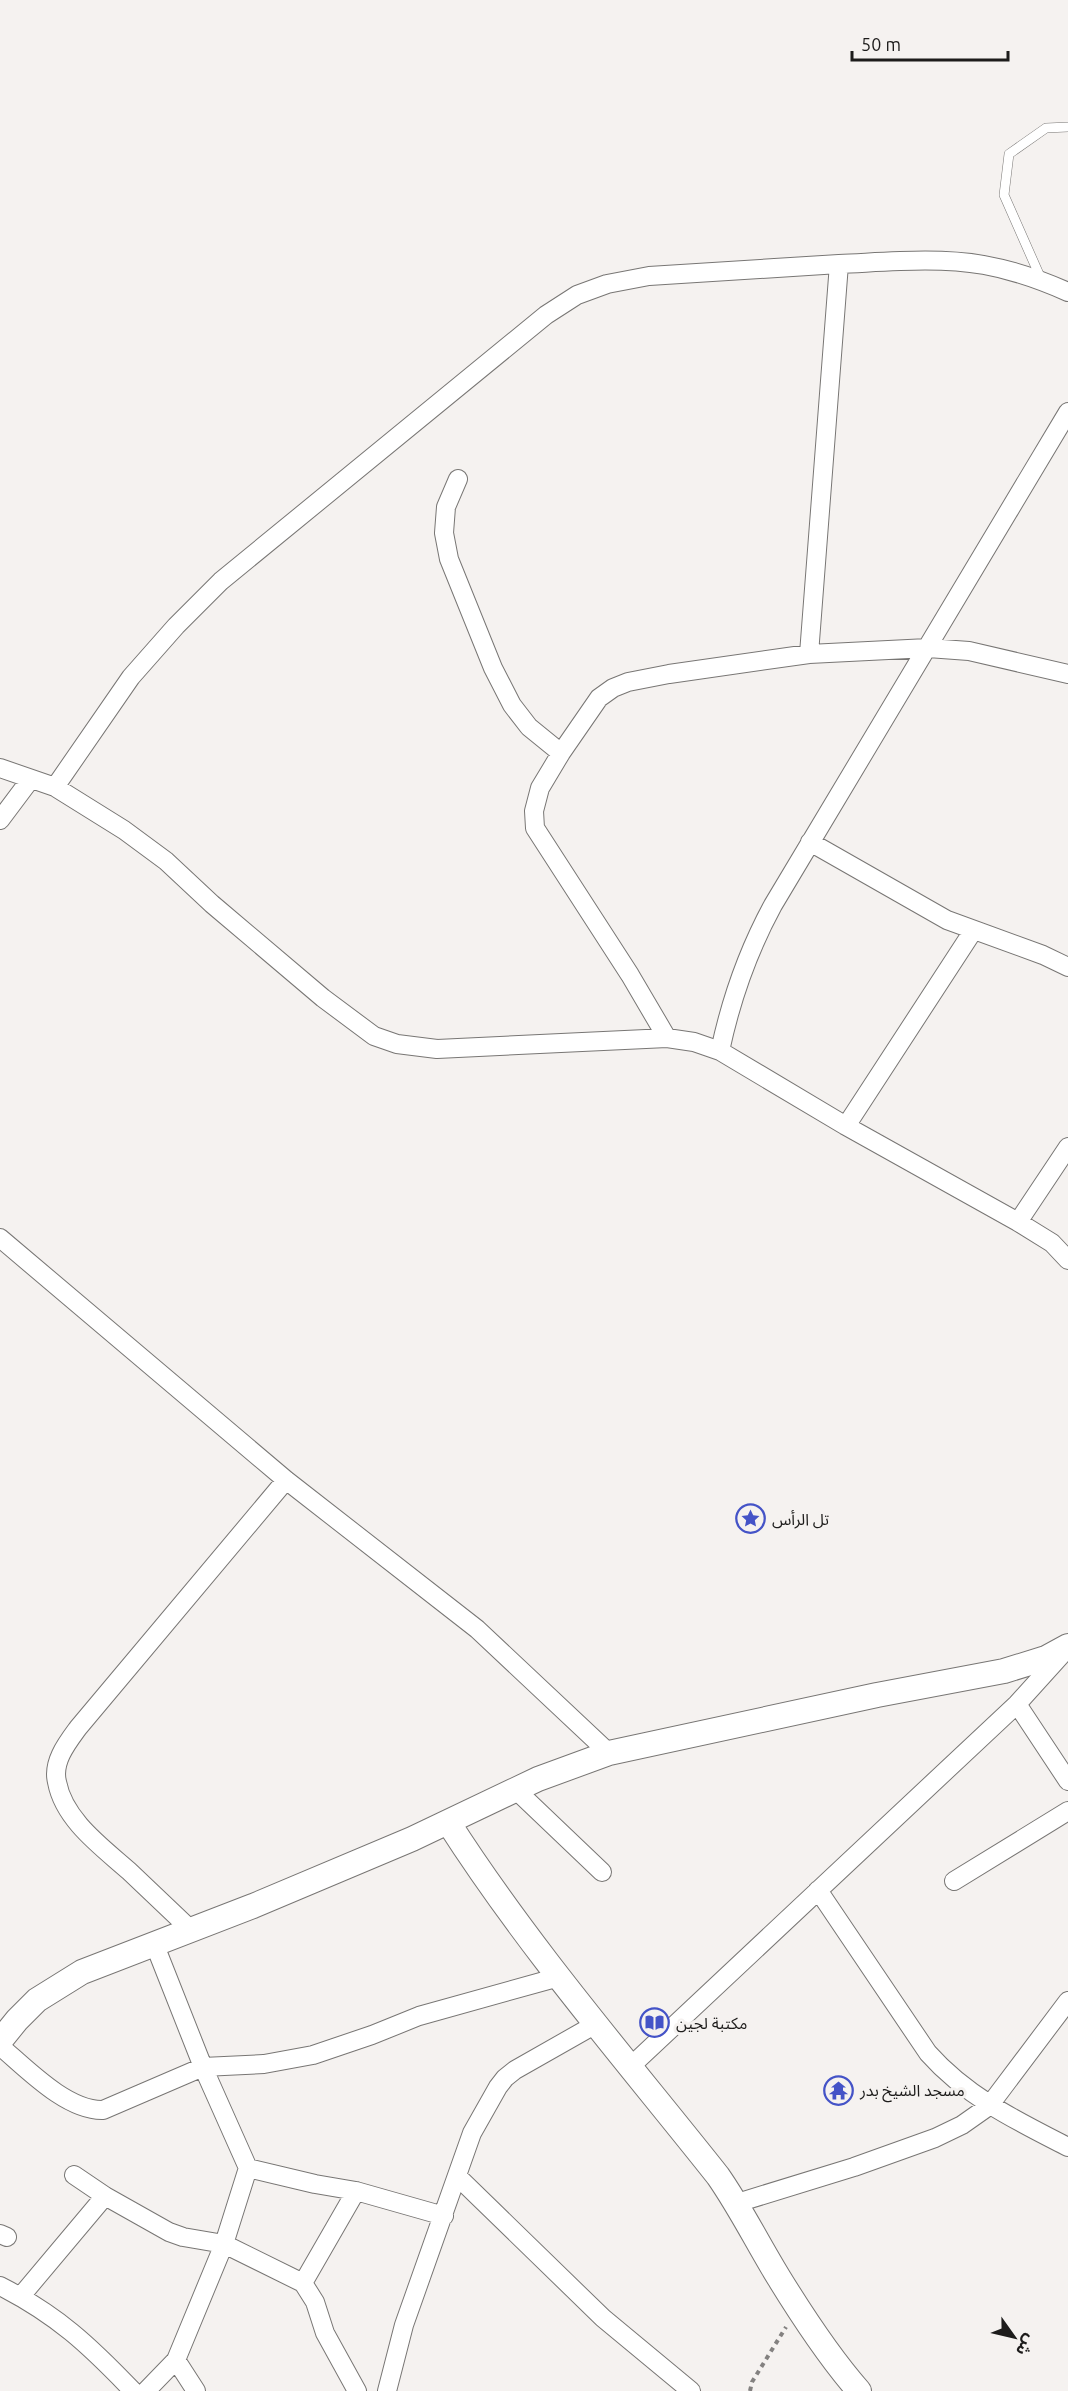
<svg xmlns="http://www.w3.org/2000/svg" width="1068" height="2391" font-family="Ubuntu,'Noto Sans Arabic',sans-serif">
  <rect width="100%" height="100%" fill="#f5f2f0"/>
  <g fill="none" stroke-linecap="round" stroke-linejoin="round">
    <defs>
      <path id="service" d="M1042 281 1004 195 1009 154 1046 128 1068 127"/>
      <path id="minor" d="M458 479 446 507 444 533 449 559 493 668 512 705 529 727 561 753
        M809 654 839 264C887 262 937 257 984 265 1012 270 1041 280 1068 292
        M0 768 55 787 124 830 166 861 212 904 323 998 374 1036 397 1044 437 1049 667 1038 694 1042 720 1051 846 1126 1018 1222 1052 1243 1068 1260
        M55 787 131 677 176 626 221 581 546 315 577 295 607 284 649 276 839 264
        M0 820 30 780
        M810 842 947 920 1043 955 1068 967
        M667 1038 630 975 535 828 534 811 540 788 561 753 599 698 613 688 628 682 669 674 809 654 928 648 969 651 1068 674
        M720 1051C731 999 748 951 773 905L1068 412
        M846 1126 973 931
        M1018 1222 1068 1147
        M0 1238 286 1480 477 1629 609 1753
        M1017 1704 1068 1781
        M515 1789 602 1872
        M954 1881 1068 1811
        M818 1890 928 2053C967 2097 1017 2121 1068 2147
        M190 1929C169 1909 149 1890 129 1871 102 1847 64 1820 57 1782 52 1762 67 1743 78 1728L286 1480
        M154 1943 203 2067 248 2168 315 2184 356 2191 444 2216
        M0 2046C27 2069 67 2111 103 2110L203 2067 264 2064 313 2055 372 2035 419 2016 559 1977
        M630 2067 1017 1704 1064 1652
        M74 2175 105 2196 169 2232 183 2237 224 2244 303 2283
        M458 2177 603 2318 691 2391
        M356 2191 303 2283 315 2302 325 2333 357 2391
        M737 2203 854 2167 935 2138 962 2125 989 2106 1068 2001
        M0 2234 7 2237
        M0 2286C57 2315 89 2345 133 2391
        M21 2296 105 2196
        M176 2360 196 2391
        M146 2391 176 2360 224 2244 248 2168
        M387 2391 404 2325 472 2133 498 2087 505 2078 515 2070 596 2024"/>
      <path id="tertiary" d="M448 1822C528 1947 626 2060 718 2176 741 2209 758 2244 779 2278 803 2317 829 2357 859 2391
        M0 2041 17 2020 37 2000 82 1972 253 1906 412 1839 538 1779 609 1753 877 1695 1004 1671 1046 1658 1068 1646"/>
    </defs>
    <use href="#service" stroke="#787674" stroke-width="10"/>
    <use href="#minor" stroke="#787674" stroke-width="20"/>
    <use href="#tertiary" stroke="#787674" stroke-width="26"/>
    <path stroke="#838180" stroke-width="4" stroke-dasharray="4.5 4.5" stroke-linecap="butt" d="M750 2391 752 2382 786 2327"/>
    <use href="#service" stroke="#fff" stroke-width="9"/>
    <use href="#minor" stroke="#fff" stroke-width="18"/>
    <use href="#tertiary" stroke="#fff" stroke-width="24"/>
  </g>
  <defs>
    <symbol id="sight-ring" viewBox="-11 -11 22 22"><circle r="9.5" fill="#f5f2f0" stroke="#4453c7" stroke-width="1.5"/><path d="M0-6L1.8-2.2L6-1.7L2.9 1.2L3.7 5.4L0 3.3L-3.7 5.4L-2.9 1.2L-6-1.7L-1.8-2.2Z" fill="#4453c7"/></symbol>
    <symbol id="library-ring" viewBox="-11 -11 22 22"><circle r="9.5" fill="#f5f2f0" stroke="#4453c7" stroke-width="1.5"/><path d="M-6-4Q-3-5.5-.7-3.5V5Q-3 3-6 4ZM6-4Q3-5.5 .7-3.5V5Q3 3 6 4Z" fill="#4453c7"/></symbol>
    <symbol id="temple-ring" viewBox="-11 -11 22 22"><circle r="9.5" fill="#f5f2f0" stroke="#4453c7" stroke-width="1.5"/><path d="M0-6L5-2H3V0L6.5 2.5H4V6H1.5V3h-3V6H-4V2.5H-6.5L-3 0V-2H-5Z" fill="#4453c7"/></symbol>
  </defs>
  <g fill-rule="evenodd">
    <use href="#sight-ring" x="734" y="1502" width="33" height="33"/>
    <use href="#library-ring" x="638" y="2006" width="33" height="33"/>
    <use href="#temple-ring" x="822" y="2074" width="33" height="33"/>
  </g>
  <g text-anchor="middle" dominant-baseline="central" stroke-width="6" stroke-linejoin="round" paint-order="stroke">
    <g font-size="16" fill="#1d1c1b" stroke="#f5f2f0" text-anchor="start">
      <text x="772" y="1519">تل الرأس</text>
      <text x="676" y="2023">مكتبة لجين</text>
      <text x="860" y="2090">مسجد الشيخ بدر</text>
    </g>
  </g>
  <g transform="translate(1014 2337) rotate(124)" stroke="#f5f2f0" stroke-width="4.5" paint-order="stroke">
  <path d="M0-4.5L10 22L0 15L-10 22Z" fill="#1d1c1b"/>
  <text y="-9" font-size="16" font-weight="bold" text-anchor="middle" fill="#1d1c1b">ش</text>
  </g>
  <path d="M852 51v9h156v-9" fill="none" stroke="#1d1c1b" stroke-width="3"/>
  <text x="861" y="51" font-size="18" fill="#1d1c1b" stroke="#f5f2f0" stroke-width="4.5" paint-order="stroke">50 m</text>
</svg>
